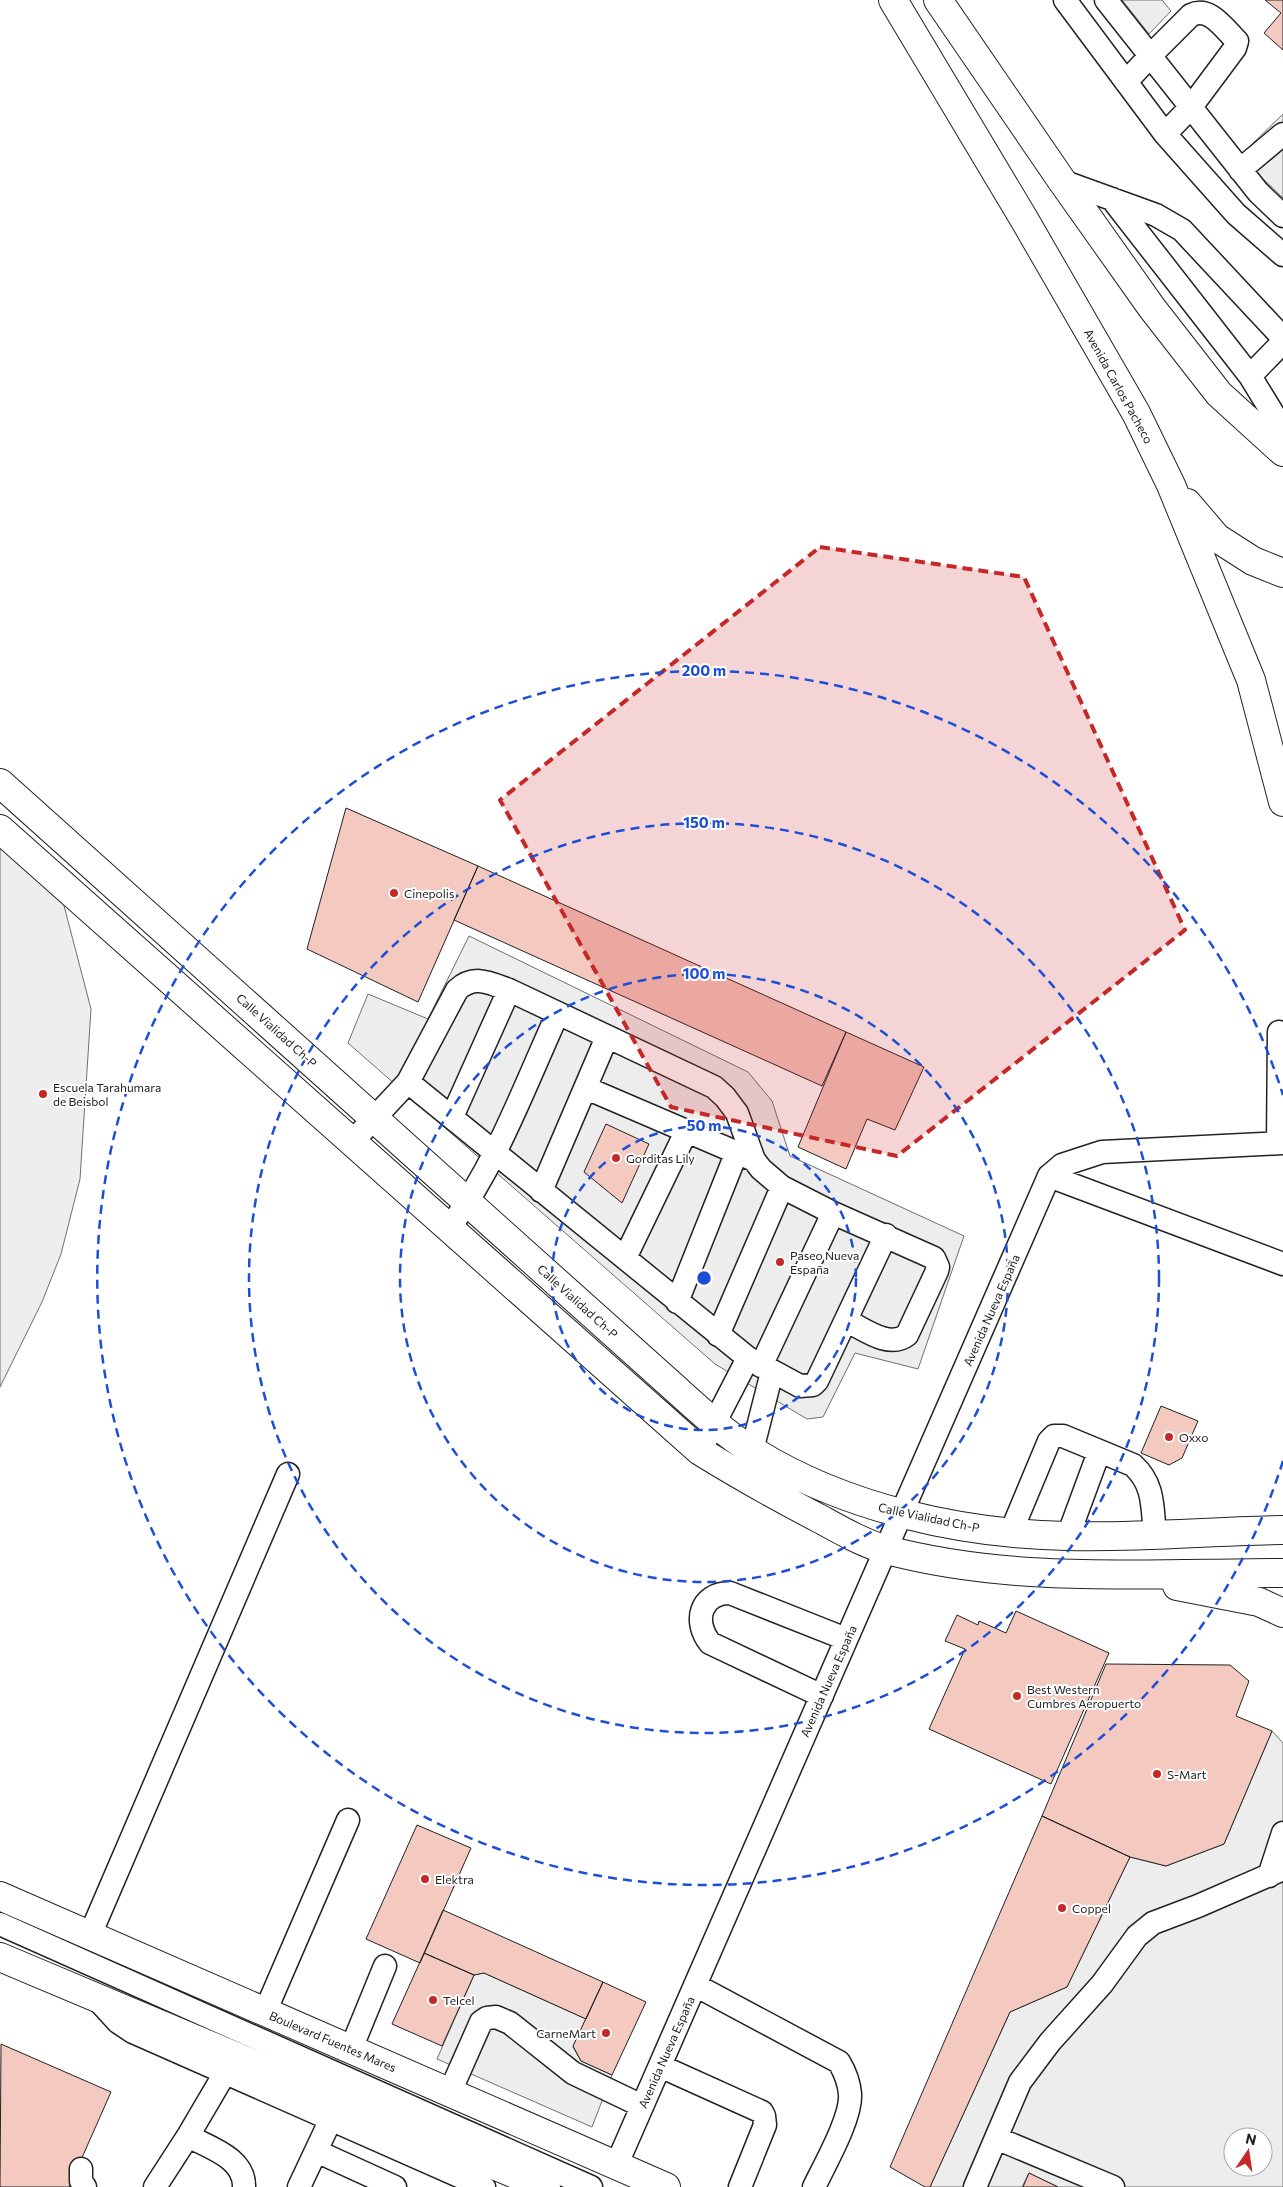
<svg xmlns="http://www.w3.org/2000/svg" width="1283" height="2187" font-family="Commissioner,sans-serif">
  <rect width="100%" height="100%" fill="#fff"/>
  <path fill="#eee" stroke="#6f6f6f" d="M0 831 57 879 91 1009 80 1179 61 1254 42 1302 0 1387Z"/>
  <path fill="#ededed" stroke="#6f6f6f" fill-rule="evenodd" d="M1122 0H1162L1171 11 1149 34Z
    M1283 114V198L1258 174 1242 154Z
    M469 936 748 1072 772 1101 790 1156 964 1236 918 1369 855 1353 823 1417 807 1419 715 1364 348 1043 368 994 428 1019Z
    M1272 1731 1283 1743V2187H1058L1029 2173 1022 2187H930L1010 2012 1067 1987 1130 1857 1166 1866 1224 1844ZM1233 2137H1263V2167H1233Z
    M484 1973 586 2019 573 2047 581 2061 612 2075 592 2127 437 2059 474 1975Z"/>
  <path fill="#f3c9c0" stroke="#222" d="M1265 0H1283V50L1264 33 1281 13Z
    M346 808 478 866 418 1002 307 949Z
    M478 866 846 1032 822 1086 454 920Z
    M846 1032 924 1067 895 1130 867 1119 846 1169 798 1147Z
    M606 1124 649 1144 622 1203 584 1172Z
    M1161 1406 1198 1421 1182 1458 1169 1465 1141 1453Z
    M1016 1611 1109 1653 1051 1784 929 1729 965 1649 945 1641 957 1615 978 1625 979 1621 1006 1633Z
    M1106 1664 1230 1665 1249 1681 1236 1716 1272 1731 1224 1844 1166 1866 1130 1857 1042 1816Z
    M1042 1816 1130 1857 1067 1987 1010 2012 930 2187H925L890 2167Z
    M417 1825 471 1848 420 1963 366 1939Z
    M443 1910 603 1982 586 2019 484 1973 474 1975 424 1953Z
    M424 1953 474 1975 442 2046 392 2024Z
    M603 1982 646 2002 612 2075 581 2061 573 2046Z
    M1 2044 111 2092 69 2187H0Z
    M1029 2173 1058 2187H1023Z"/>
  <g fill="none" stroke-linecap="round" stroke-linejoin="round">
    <defs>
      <path id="minor" d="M1065 0 1165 134 1236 214 1283 255
        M1106 0 1258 192 1283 216
        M1126 82 1150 56 1191 15C1209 6 1223 27 1235 39L1237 41 1235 48 1191 107 1165 134
        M1240 170 1283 134
        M1062 181 1156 215 1182 230 1283 338
        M1112 199 1250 376 1283 430
        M1250 376 1283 342
        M408 1082 457 990C474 974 490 983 509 990L714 1087 725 1097 737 1113 754 1160 761 1169 782 1187 833 1213 934 1258 938 1267 937 1271 907 1335C889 1349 864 1329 847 1321
        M586 1088 754 1160
        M452 1117 509 990
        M352 1142 408 1082 748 1358 800 1386 813 1385 817 1381 886 1235
        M1278 1143 1279 1032
        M1049 1176 1283 1264
        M541 1191 607 1037
        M450 1227C497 1163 525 1085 558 1013
        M625 1258 686 1132
        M677 1302 736 1154
        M718 1335 782 1187
        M761 1366 833 1213
        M700 1451 748 1358
        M748 1466 772 1372
        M1011 1532 1049 1441 1054 1436H1063L1133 1465C1155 1485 1152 1508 1155 1535
        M1068 1536 1099 1452
        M822 1696 710 1643C693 1622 700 1593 730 1593L846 1639
        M1269 1876 1283 1833
        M0 1924 591 2187
        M90 1935 288 1474
        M695 1985 839 2062C845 2072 849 2082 850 2094 852 2117 825 2164 814 2187
        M97 1999 118 2022 133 2032 484 2187
        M265 2012 348 1820
        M351 2049 385 1966
        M660 2066 762 2112 764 2116 765 2125 740 2187
        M225 2073 188 2136C210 2148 245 2158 244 2187
        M450 2092 481 2022 487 2018 496 2017 510 2023 573 2073 642 2106
        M996 2138 1113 2187
        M316 2151 395 2187
        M616 2166 1049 1176 1062 1165 1102 1152 1283 1143
        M81 2169V2181L85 2187
        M155 2187 188 2136
        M299 2187 331 2119
        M975 2187 1020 2082 1050 2042 1102 1984 1137 1936 1153 1923 1198 1906 1283 1869"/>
      <path id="major" d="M893 0 1024 219 1136 413 1171 485 1251 680 1283 802
        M938 0 1062 181 1152 308 1219 394 1283 452
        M1187 503 1217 538 1253 561 1283 573
        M0 783 668 1382C695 1406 722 1432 753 1451 844 1508 961 1534 1067 1536 1139 1538 1211 1531 1283 1530
        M0 829 700 1451C740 1476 780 1498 822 1520 842 1531 865 1544 887 1550 1015 1584 1152 1573 1283 1573
        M1177 1586 1259 1602 1283 1613
        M0 1896 666 2187
        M0 1957 546 2187"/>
    </defs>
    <use href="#minor" stroke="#222" stroke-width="25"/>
    <use href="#major" stroke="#222" stroke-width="30"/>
    <use href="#minor" stroke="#fff" stroke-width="22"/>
    <use href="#major" stroke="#fff" stroke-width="28"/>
  </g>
  <path fill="#c62828" fill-opacity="0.2" stroke="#c62828" stroke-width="4" stroke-dasharray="10 6" stroke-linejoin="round" d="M820 547 1024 577 1185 930 897 1156 671 1107 500 800Z"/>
  <g fill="none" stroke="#1d4ed8" stroke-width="2.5" stroke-dasharray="9 6">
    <circle cx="704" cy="1278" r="152"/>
    <circle cx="704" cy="1278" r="304"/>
    <circle cx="704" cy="1278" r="455"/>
    <path d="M1283 1461A607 607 0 1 1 1283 1095"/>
  </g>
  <g fill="#c62828" stroke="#fff" stroke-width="2">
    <circle cx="394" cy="893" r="5"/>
    <circle cx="43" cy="1094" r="5"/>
    <circle cx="616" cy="1158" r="5"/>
    <circle cx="780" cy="1262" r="5"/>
    <circle cx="1169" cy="1437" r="5"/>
    <circle cx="1017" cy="1696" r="5"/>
    <circle cx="1157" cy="1774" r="5"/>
    <circle cx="425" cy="1879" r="5"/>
    <circle cx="1062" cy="1908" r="5"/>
    <circle cx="433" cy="2000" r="5"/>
    <circle cx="606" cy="2033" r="5"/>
  </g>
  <g text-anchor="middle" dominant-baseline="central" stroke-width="4" stroke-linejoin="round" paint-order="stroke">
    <g font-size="12" fill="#222" stroke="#fff">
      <text transform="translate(1119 386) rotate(61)">Avenida Carlos Pacheco</text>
      <text transform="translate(277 1030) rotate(42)">Calle Vialidad Ch-P</text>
      <text transform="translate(578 1301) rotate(42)">Calle Vialidad Ch-P</text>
      <text transform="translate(991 1310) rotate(-66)">Avenida Nueva España</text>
      <text transform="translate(929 1517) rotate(12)">Calle Vialidad Ch-P</text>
      <text transform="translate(828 1681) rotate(-66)">Avenida Nueva España</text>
      <text transform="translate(333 2041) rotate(23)">Boulevard Fuentes Mares</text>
      <text transform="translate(666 2052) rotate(-66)">Avenida Nueva España</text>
    </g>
    <g font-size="12" fill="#222" stroke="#fff" text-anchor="start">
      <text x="404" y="893">Cinepolis</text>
      <text x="53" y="1087">Escuela Tarahumara<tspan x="53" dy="14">de Beisbol</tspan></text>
      <text x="626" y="1158">Gorditas Lily</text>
      <text x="790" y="1255">Paseo Nueva<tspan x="790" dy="14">España</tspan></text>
      <text x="1179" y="1437">Oxxo</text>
      <text x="1027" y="1689">Best Western<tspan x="1027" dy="14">Cumbres Aeropuerto</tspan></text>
      <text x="1167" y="1774">S-Mart</text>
      <text x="435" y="1879">Elektra</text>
      <text x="1072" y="1908">Coppel</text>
      <text x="443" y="2000">Telcel</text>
      <text x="596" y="2033" text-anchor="end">CarneMart</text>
    </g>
  </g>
  <circle cx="704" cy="1278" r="8" fill="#1d4ed8" stroke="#fff" stroke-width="2.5"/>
  <g font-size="15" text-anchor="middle" font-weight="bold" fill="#1d4ed8" stroke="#fff" stroke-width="4" stroke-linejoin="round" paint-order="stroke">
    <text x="704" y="676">200 m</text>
    <text x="704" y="828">150 m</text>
    <text x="704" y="979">100 m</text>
    <text x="704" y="1131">50 m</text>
  </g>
  <g transform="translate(1248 2152) rotate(13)"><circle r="24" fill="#ffffff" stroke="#a7a7a7"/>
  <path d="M0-4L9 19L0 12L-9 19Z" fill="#c62828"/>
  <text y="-8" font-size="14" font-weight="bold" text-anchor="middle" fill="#222222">N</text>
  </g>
</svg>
